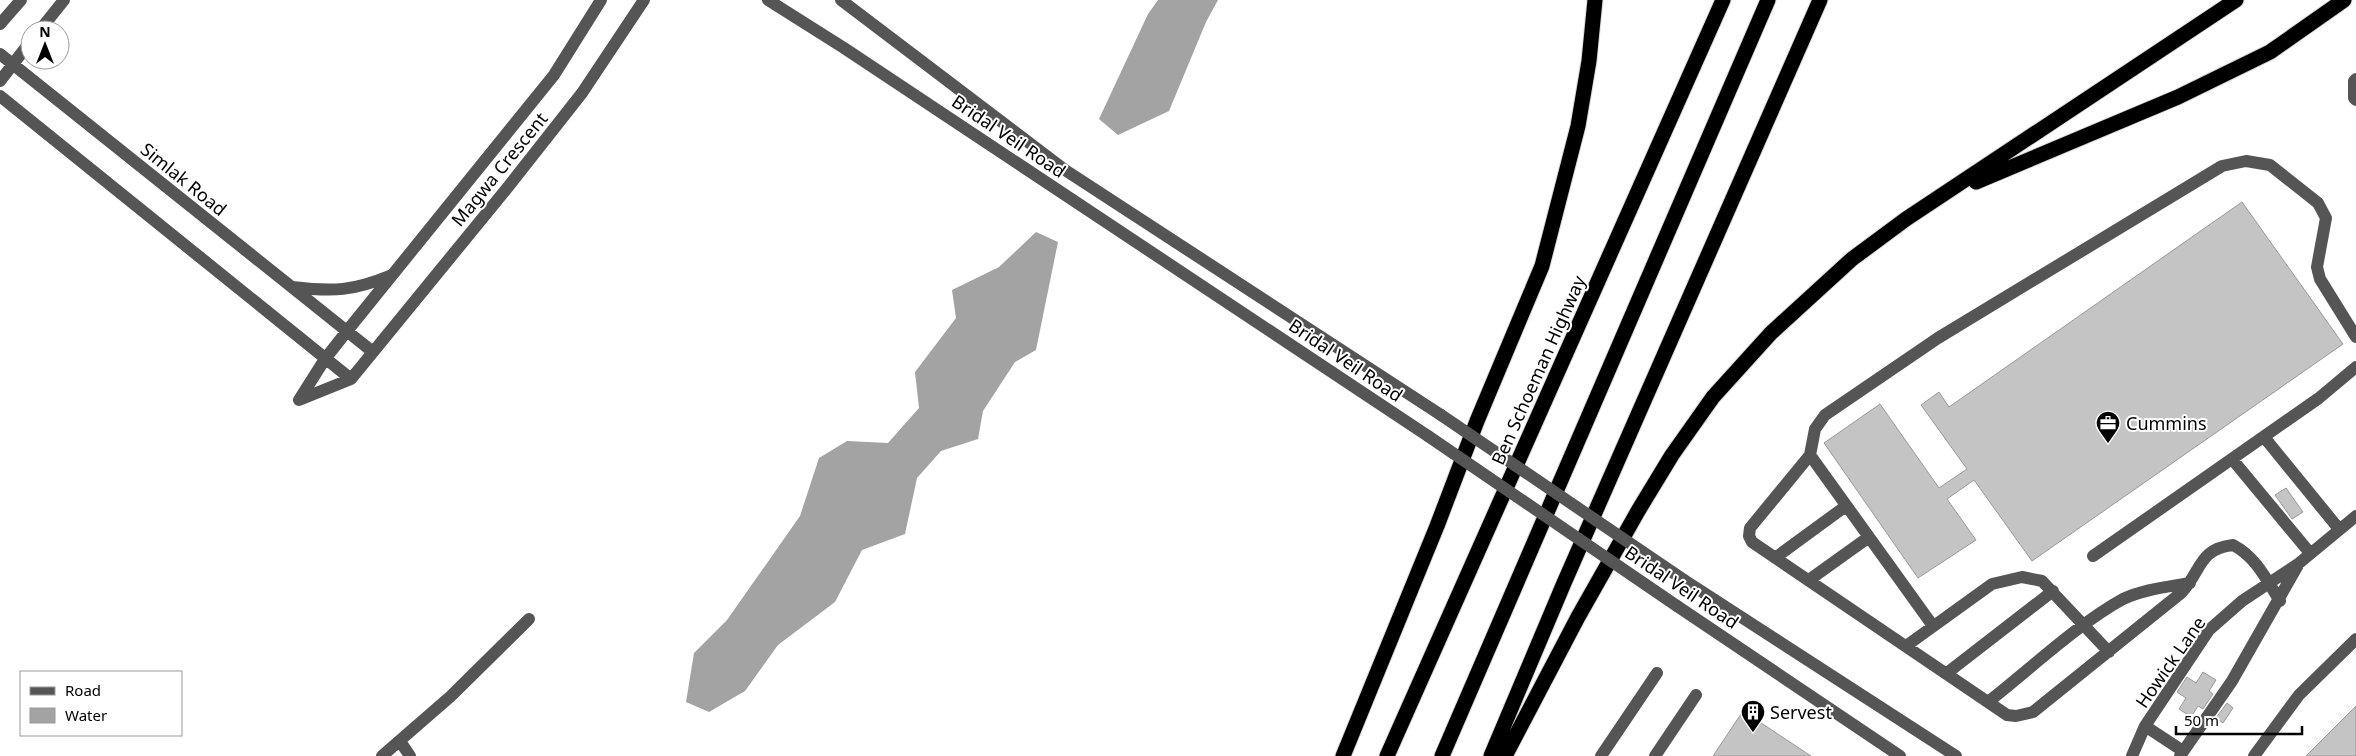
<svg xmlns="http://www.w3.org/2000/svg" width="2356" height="756" font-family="'Noto Sans',sans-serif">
  <rect width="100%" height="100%" fill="#fff"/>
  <path fill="#a3a3a3" d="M1158 0H1218L1206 22 1169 111 1118 135 1099 119 1148 14Z
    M1036 232 1058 242 1036 350 1015 362 983 411 978 439 941 451 917 478 905 534 862 550 835 602 778 645 745 691 709 712 686 702 694 653 727 620 800 516 819 458 847 441 888 443 919 408 915 372 956 318 952 290 999 267Z"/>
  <path fill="#c4c4c4" stroke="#999" d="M2242 202 2343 344 2032 561 1974 480 1947 499 1976 540 1918 578 1824 443 1880 404 1939 488 1967 469 1921 405 1939 392 1949 407Z
    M2286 488 2303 512 2292 519 2275 495Z
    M2203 672 2216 680 2209 691 2213 694 2203 709 2198 706 2191 717 2179 709 2186 698 2177 692 2187 677 2196 683Z
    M2227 703 2233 708 2223 723 2216 718Z
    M2356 706V756H2306Z
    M1743 711 1811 756H1713Z"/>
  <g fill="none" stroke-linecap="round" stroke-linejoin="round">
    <defs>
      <path id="highway" d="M1976 182 2178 97 2270 52 2344 0
        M1343 756 1437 526 1477 421 1542 266 1578 126 1589 61 1595 0
        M1387 756 1723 0
        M1442 756 1768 0
        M1491 756 1564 583 1820 0
        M1505 756 1578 617 1638 511 1672 455 1713 397 1771 333 1852 259 1906 219 2236 0"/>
    </defs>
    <use href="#highway" stroke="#dbdbdb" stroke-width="17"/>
    <path stroke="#555" stroke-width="12" d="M768 0 844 48 1428 436
      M841 0 1065 170 1441 415
      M0 24 21 0
      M40 30 64 0
      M0 54 373 352
      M2356 79 2354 81V98L2356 100
      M0 81 30 42
      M0 96 351 379
      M292 287C334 292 353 291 392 275
      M299 400 351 379 508 187 582 93 644 0
      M299 400 325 359 347 331 554 75 601 0
      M2264 437 2339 529
      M1810 455 1933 626
      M2232 459 2310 553
      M2093 556 2319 398 2356 367
      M1775 558 1846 506
      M1684 580 1956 756
      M1809 580 1869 537
      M2280 601C2266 579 2256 557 2233 545 2198 549 2202 571 2181 593L2033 712 2016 716 2007 715 1752 542 1749 536 1750 528 1810 455 1815 429 1825 415 1938 338 2222 166 2246 161 2270 165 2318 203 2326 218 2317 267 2320 279 2356 337
      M1677 606 1900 756
      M1906 646 1992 584 2022 577 2042 581 2109 652
      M1947 673 2053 591
      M1988 702C2029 670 2079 623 2123 599 2144 589 2168 587 2190 583
      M2145 726 2183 751
      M400 741 410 756
      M382 756 451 696 529 619
      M1601 756 1657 673
      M1655 756 1696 695
      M2132 756 2145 726 2209 630 2242 601 2298 564 2356 516
      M2180 756 2232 681 2298 565
      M2254 756 2299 695 2356 639"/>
    <use href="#highway" stroke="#000" stroke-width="15"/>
    <path stroke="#555" stroke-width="12" d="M1441 415 1684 580
      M1428 436 1677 606"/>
  </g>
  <defs>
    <symbol id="office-pin" viewBox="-11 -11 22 30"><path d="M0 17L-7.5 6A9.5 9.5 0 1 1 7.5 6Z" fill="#000" stroke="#fff"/><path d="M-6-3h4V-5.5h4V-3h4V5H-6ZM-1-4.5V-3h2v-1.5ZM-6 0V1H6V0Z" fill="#fff"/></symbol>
    <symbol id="building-pin" viewBox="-11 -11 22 30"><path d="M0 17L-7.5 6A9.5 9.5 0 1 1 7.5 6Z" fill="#000" stroke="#fff"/><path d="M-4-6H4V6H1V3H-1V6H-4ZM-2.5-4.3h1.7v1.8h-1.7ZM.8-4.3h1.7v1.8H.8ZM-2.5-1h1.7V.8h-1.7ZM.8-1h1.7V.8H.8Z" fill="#fff"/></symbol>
  </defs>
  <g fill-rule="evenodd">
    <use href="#office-pin" x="2094" y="409" width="28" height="38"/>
    <use href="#building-pin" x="1739" y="698" width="28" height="38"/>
  </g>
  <g text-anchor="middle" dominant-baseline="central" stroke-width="4" stroke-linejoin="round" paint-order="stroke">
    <g font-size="18" fill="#000" stroke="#fff">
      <text transform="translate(1009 136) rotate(34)">Bridal Veil Road</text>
      <text transform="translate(499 169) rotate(-51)">Magwa Crescent</text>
      <text transform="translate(184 179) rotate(39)">Simlak Road</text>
      <text transform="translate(1346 360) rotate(34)">Bridal Veil Road</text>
      <text transform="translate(1538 370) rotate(-66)">Ben Schoeman Highway</text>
      <text transform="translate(1682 587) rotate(34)">Bridal Veil Road</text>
      <text transform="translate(2170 662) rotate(-55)">Howick Lane</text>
    </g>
    <g font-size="18" fill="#000" stroke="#fff" text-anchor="start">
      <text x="2126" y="423">Cummins</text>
      <text x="1770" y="712">Servest</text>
    </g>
  </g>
  <rect x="20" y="671" width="162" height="65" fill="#ffffff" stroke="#999999"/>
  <rect x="30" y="687" width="25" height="8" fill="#555555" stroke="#999999"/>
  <text x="65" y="696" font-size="15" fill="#000000">Road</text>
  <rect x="30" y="708" width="25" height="15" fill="#a3a3a3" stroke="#999999"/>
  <text x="65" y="721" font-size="15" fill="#000000">Water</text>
  <g transform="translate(45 45)"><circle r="24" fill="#ffffff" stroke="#999999"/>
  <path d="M0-4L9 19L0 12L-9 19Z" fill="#000000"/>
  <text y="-8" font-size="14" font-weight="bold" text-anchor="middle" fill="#000000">N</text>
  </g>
  <path d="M2176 726v8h126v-8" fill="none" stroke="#000000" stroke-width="2.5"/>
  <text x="2184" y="726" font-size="15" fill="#000000" stroke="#ffffff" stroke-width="4" paint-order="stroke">50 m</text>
</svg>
